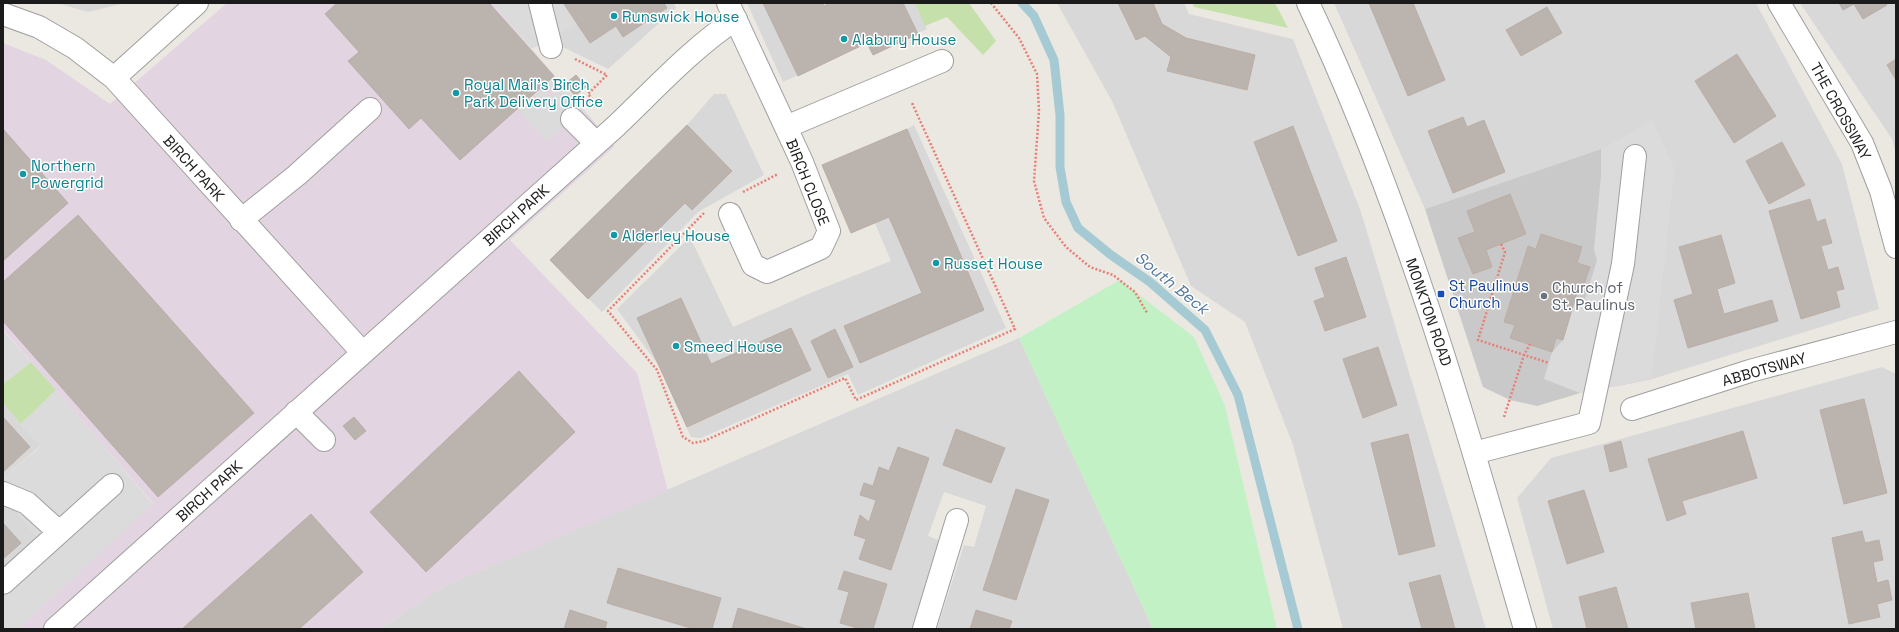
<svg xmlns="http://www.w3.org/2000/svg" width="1899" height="632" font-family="'Space Grotesk',sans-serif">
  <rect width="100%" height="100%" fill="#ebe8e1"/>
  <path fill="#d9d8d8" d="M57 3H125L88 12Z
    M565 3H674L676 8 608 69 563 47 559 32 577 24 564 4Z
    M747 3H915L927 29 873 55 867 43 783 82Z
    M1057 3H1184L1189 14 1293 39 1361 212 1486 629H1343L1293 445 1245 322 1191 286 1112 101Z
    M1334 3H1756L1842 164 1879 309 1652 379 1675 169 1653 120 1601 149 1425 209Z
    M1800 3H1896V155L1892 139Z
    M714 94H726L764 175 698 212 602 312 550 260 687 125Z
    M914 125 1006 328 858 395 848 374 701 438 691 437 659 366 617 309 690 237 733 327 808 294 891 261 875 223 851 233 907 129Z
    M1019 338 1153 629H937L964 545 974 547 986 506 944 492 928 536 939 540 912 629H380L442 587Z
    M1882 367 1896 374V629H1553L1517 498 1551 458Z
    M3 403 40 446 3 478Z
    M3 505 13 507 39 539 3 570Z"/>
  <path fill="#e3d4e1" d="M227 3H492L615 146 510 240 637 373 668 491 442 587 380 629H18L153 503 3 329V43L46 60 110 104Z"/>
  <path fill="#c9c9c9" d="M1653 120 1675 169 1652 379 1618 386 1597 388 1537 406 1510 400 1483 387 1425 209 1601 149Z"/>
  <path fill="#c6e0ac" d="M915 3H969L996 41 983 55 947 17 925 26Z
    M1192 3H1275L1288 28 1194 7Z
    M31 362 56 390 21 424 3 403V384Z"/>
  <path fill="#c2f1c5" d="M1120 280 1194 337 1225 406 1277 629H1153L1019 338Z"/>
  <path fill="#dbdbdb" d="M492 3H565L564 4 577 24 532 49Z
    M554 76 584 108 547 142 517 109Z
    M1653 120 1675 169 1652 379 1618 386 1597 388 1580 393 1544 379 1552 352 1563 340 1575 302 1584 303 1597 260 1594 249 1601 176V149Z
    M3 330 31 362 3 384Z
    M56 390 153 504 18 629H3V570L39 539 13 507 3 499V478L40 447 21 424Z"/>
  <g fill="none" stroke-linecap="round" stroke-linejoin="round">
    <path stroke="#a6cad4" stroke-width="9" d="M1022 3 1034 16 1054 60 1060 115V167L1066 202 1078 228 1111 255 1150 282 1205 330 1238 395 1298 629"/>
  </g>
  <path fill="#bbb3ae" stroke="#bbaea6" d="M337 3H489L554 76 460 160 421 118 409 129 348 61 359 52 325 14Z
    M565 3H664L667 8 623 37 616 26 590 43 564 4Z
    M763 3H822L824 6 830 3H903L918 34 873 55 867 43 798 76Z
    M1118 3H1153L1162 24 1186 38 1255 55 1247 90 1167 71 1171 57 1145 36 1136 40Z
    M1369 3H1413L1445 80 1408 96Z
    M1839 3H1886L1887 5 1863 19 1854 4 1843 10Z
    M1547 7 1562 33 1521 56 1506 30Z
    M1737 54 1776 116 1734 143 1695 81Z
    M1896 59V80L1887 65Z
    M576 75 586 87 575 96 565 84Z
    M1463 117 1467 127 1484 120 1505 172 1453 193 1428 131Z
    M687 125 732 171 692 210 685 203 588 299 550 260Z
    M1293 126 1337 241 1298 256 1254 142Z
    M3 129 11 138 3 144Z
    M907 129 984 310 860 363 844 326 922 293 889 217 851 233 822 165Z
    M11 138 68 203 3 261V144Z
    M1782 142 1805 185 1769 204 1746 161Z
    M1510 194 1526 234 1486 250 1492 267 1473 274 1458 238 1475 232 1467 211Z
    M1810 199 1817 222 1825 219 1832 243 1821 246 1828 270 1838 267 1844 289 1836 291 1840 307 1801 319 1769 211Z
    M78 215 254 413 158 497 3 321V282Z
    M1541 234 1582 247 1577 263 1590 267 1582 290 1578 289 1563 340 1556 338 1552 352 1510 338 1515 325 1504 322 1528 246 1536 249Z
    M1721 235 1735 283 1717 289 1724 314 1772 300 1778 321 1688 348 1674 300 1693 294 1679 247Z
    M1346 257 1366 317 1325 331 1314 301 1325 297 1315 268Z
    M681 298 711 364 791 328 811 370 687 427 637 318Z
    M835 329 853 367 828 378 811 341Z
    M1378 347 1397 405 1363 418 1343 359Z
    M519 371 575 432 426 572 370 512Z
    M1864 399 1887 493 1844 504 1820 410Z
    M3 417 30 447 3 472Z
    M354 417 366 431 355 440 343 426Z
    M956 429 1005 448 991 483 943 465Z
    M1743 431 1757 478 1682 501 1686 514 1667 521 1648 459Z
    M1408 434 1435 546 1399 555 1371 443Z
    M1621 441 1627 467 1610 472 1604 446Z
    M898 447 929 458 891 570 859 559 866 539 854 535 860 515 869 522 876 500 860 495 864 483 873 486 879 467 889 471Z
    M1016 489 1049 500 1016 600 983 590Z
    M1584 490 1604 552 1567 564 1548 501Z
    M311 514 363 572 299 629H182Z
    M3 523 21 543 3 559Z
    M1862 531 1865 543 1879 540 1883 560 1873 562 1877 583 1888 580 1892 600 1877 604 1880 617 1849 624 1832 538Z
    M618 568 721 598 712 629H694L607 603Z
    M844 571 887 584 873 629H861L840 623 849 592 838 589Z
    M1440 575 1455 629H1422L1409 583Z
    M1616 587 1628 629H1587L1579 597Z
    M1748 593 1755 629H1696L1691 603Z
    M738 608 807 629H732Z
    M570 610 607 622 605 629H564Z
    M976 610 1012 621 1009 629H970Z"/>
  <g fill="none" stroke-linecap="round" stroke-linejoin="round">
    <defs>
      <path id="minor" d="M540 3 551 47
        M728 3 802 162 829 231 821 248 767 272 753 265 730 214
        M1308 3C1403 203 1464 417 1525 629
        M1779 3 1862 143 1881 191 1896 247
        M3 14 39 27 75 48 114 78 362 352
        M114 78 197 3
        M572 119 596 143
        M786 127 942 61
        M241 220 297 175 370 109
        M1632 409 1750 371 1896 332
        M296 412 324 440
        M1474 453 1589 423 1623 264 1635 156
        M3 493 27 503 59 532
        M3 583 112 485
        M55 629 616 126C655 89 692 48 736 19
        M924 629 957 520"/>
    </defs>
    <use href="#minor" stroke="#9f9f9f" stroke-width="24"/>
    <path stroke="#e87f76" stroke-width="2.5" stroke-dasharray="2 2" stroke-linecap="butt" d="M991 3 1019 38 1037 74 1039 111 1034 181 1044 218 1066 247 1090 267 1113 275 1135 292 1147 313
      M575 59 607 75 588 94 592 99
      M743 192 778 174
      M704 213 608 311 657 370 683 437 693 443 704 441 845 378 856 400 1015 329 912 103
      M1501 244 1505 252 1478 340 1549 363
      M1504 417 1524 355 1530 344"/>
    <use href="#minor" stroke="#fff" stroke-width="22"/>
  </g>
  <g fill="#0f9aa8" stroke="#fff" stroke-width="1.5">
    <circle cx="614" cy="16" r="4"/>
    <circle cx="844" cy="39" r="4"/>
    <circle cx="456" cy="93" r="4"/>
    <circle cx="23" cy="174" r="4"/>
    <circle cx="614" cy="235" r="4"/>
    <circle cx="936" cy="263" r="4"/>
    <circle cx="676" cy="346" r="4"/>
  </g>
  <rect fill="#1a4fb4" stroke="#fff" stroke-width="1.5" x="1437" y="290" width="8" height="8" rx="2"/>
  <circle fill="#6b7280" stroke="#fff" stroke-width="1.5" cx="1544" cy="296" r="4"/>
  <g text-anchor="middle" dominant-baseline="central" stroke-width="3" stroke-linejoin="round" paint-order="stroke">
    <g font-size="15" fill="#0d838f" stroke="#fff" text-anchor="start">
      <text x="622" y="16">Runswick House</text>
      <text x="852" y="39">Alabury House</text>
      <text x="464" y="84">Royal Mail's Birch<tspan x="464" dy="17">Park Delivery Office</tspan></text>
      <text x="31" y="165">Northern<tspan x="31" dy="17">Powergrid</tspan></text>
      <text x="622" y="235">Alderley House</text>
      <text x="944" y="263">Russet House</text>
      <text x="684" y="346">Smeed House</text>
    </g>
    <g font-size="15" fill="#1b1b1b" stroke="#fff">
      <text transform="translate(1841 111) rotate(61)">THE CROSSWAY</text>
      <text transform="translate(194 168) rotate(48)">BIRCH PARK</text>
      <text transform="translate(808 182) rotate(68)">BIRCH CLOSE</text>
      <text transform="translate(516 215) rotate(-42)">BIRCH PARK</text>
      <text transform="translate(1429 312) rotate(71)">MONKTON ROAD</text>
      <text transform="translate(1764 369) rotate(-16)">ABBOTSWAY</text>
      <text transform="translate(209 491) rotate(-42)">BIRCH PARK</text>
    </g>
    <g font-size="15" fill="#164399" stroke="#fff" text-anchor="start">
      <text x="1449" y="285">St Paulinus<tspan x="1449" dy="17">Church</tspan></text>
    </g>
    <g font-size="15" fill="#5b616d" stroke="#fff" text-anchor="start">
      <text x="1552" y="287">Church of<tspan x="1552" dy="17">St. Paulinus</tspan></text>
    </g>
    <g font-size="16" font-style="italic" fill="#547a9d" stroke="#fff">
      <text transform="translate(1172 283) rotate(39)">South Beck</text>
    </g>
  </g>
  <rect width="1899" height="632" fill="none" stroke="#1b1b1b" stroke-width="8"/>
</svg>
